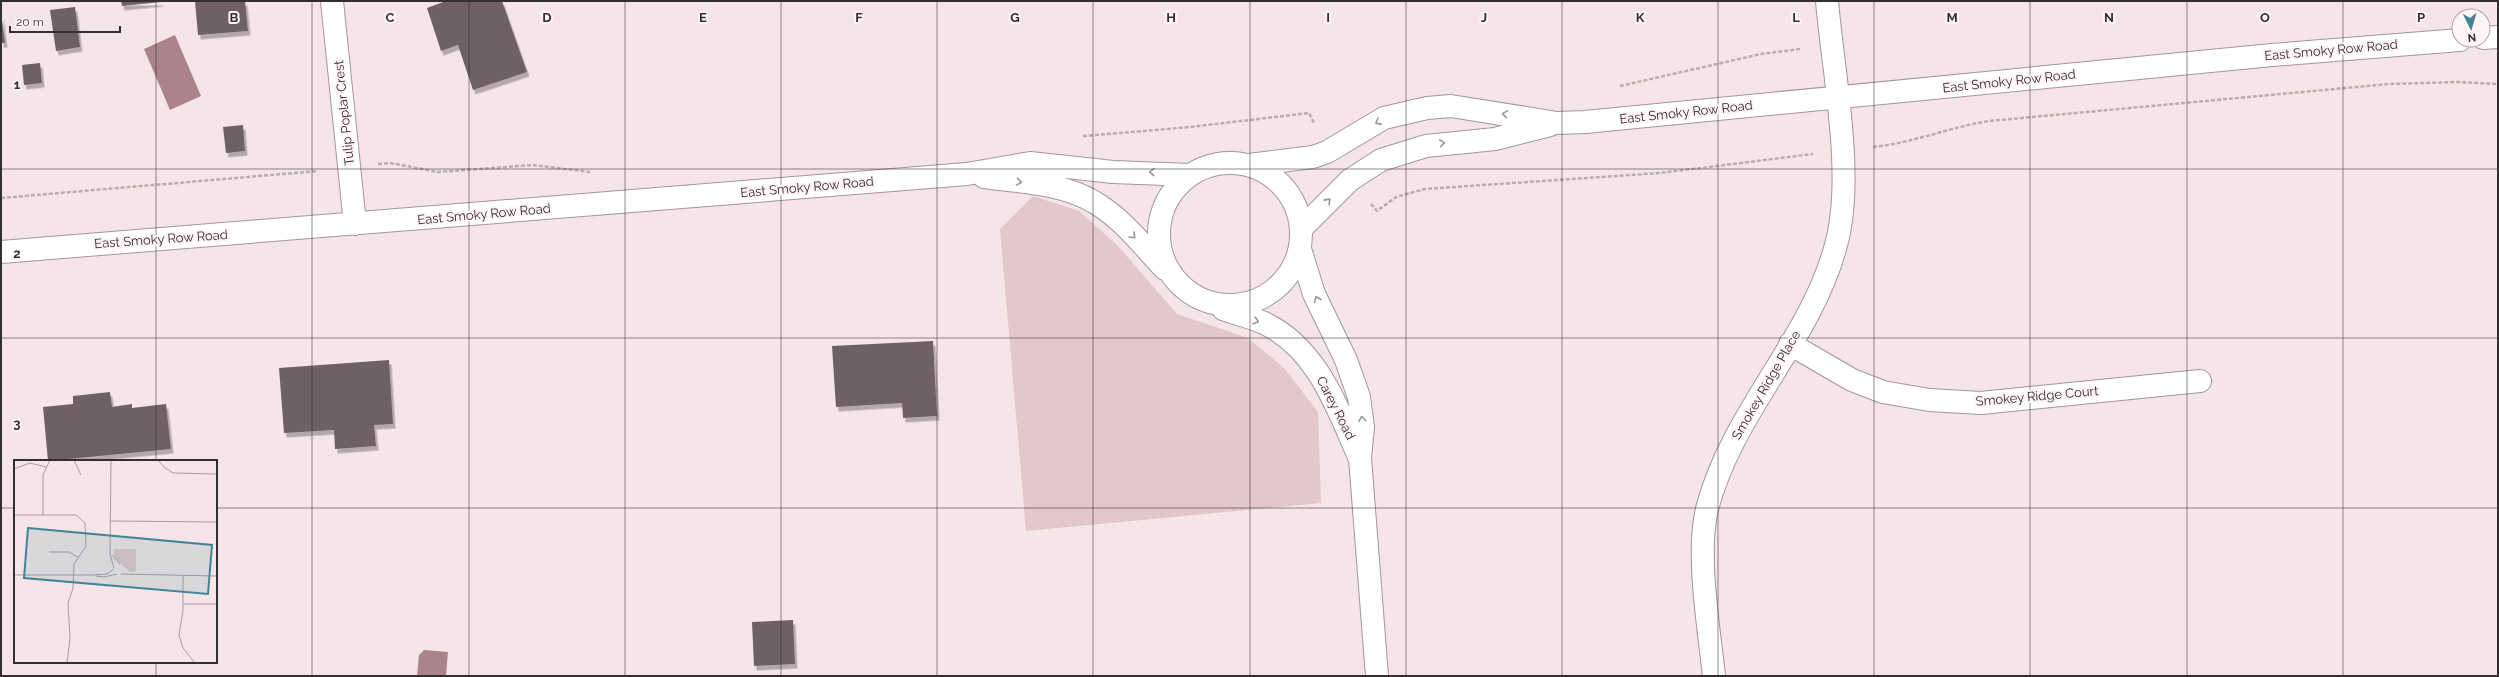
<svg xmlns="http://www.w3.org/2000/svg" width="2499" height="677" font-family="Raleway,sans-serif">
  <defs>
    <filter id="shadow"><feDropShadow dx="2.5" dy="4.5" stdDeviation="0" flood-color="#0004"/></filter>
  </defs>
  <rect width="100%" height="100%" fill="#f5e5e8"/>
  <path fill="#e2c7cb" d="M1033 196 1079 211 1118 246 1177 314 1248 338 1284 368 1318 412 1321 503 1026 531 1000 229Z"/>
  <path fill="#ab848b" d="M175 35 201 96 170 110 144 49Z
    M424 650 448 652 446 676H417L419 655Z"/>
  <path fill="#6e6063" filter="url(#shadow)" d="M121 1H161V2L122 6Z
    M195 1H245L248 31 198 35Z
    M446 1H502L527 72 473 90 458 45 441 51 427 8Z
    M75 7 80 47 56 51 50 10Z
    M1 13 5 43H1Z
    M40 63 42 83 24 85 22 65Z
    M243 125 245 151 226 153 223 127Z
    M933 341 937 416 903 418 902 403 836 407 832 346Z
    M389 360 393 424 374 425 376 446 335 449 334 430 284 433 279 368Z
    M110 392 112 407 132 404V408L166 404 171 449 48 461 43 407 73 404V396Z
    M793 620 795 664 754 666 752 622Z"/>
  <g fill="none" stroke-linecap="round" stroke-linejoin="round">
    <defs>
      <path id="minor" d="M332 1 355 224
        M2483 38 2498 37
        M1159 234a71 71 0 1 1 142 0a71 71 0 1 1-142 0Z
        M1249 165 1313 157 1327 152 1384 118 1427 108 1451 106 1557 123 1585 122 2272 55 2460 40
        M984 177C1019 182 1063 183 1094 202 1122 218 1143 246 1165 269
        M1301 229 1350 180 1381 160 1426 146 1495 139 1550 125
        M1300 249 1314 294 1346 360 1359 397 1363 427 1360 458 1377 676
        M1 252 967 174 1030 163 1113 172 1190 175
        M1223 309C1236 314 1251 317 1264 323 1317 348 1337 407 1359 457
        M1790 344 1852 380 1883 392 1929 400 1981 403 2200 381
        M1714 676C1709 629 1696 554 1707 509 1732 412 1811 340 1836 245 1855 176 1833 73 1827 1"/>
    </defs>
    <use href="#minor" stroke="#a49698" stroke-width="24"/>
    <path stroke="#b9acae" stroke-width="2.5" stroke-dasharray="4 2" stroke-linecap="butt" d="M1620 86 1761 54 1801 49
      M1083 136 1190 127 1309 113 1314 123
      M1873 147C1913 143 1950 127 1989 121L2389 84 2456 82 2498 84
      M378 164 390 163 438 172 533 165 590 172
      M1 198 318 171
      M1371 204 1377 211 1396 197 1425 189 1660 173 1813 154"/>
    <use href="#minor" stroke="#fff" stroke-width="22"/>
  </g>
  <defs><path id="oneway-chevron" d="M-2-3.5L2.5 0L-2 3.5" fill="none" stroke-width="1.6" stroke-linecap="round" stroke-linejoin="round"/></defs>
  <g stroke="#9a9697">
    <use href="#oneway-chevron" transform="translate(1505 114) rotate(-171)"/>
    <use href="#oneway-chevron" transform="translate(1378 122) rotate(151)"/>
    <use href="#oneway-chevron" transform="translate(1442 143) rotate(-9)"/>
    <use href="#oneway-chevron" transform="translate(1152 172) rotate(-177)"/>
    <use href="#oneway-chevron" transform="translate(1019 182) rotate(9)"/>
    <use href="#oneway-chevron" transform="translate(1328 201) rotate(-48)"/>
    <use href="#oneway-chevron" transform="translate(1133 236) rotate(46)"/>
    <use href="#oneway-chevron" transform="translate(1317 299) rotate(-112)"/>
    <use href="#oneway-chevron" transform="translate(1256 321) rotate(18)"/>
    <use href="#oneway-chevron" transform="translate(1362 419) rotate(-97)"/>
  </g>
  <path fill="none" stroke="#342e2f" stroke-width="1" stroke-opacity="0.55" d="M156 1V461M312 1V676M469 1V676M625 1V676M781 1V676M937 1V676M1093 1V676M1250 1V676M1406 1V676M1562 1V676M1718 1V676M1874 1V676M2030 1V676M2187 1V676M2343 1V676M1 169H2498M1 338H2498M1 508H15M216 508H2498M156 662V676"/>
  <g text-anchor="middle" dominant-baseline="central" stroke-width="4" stroke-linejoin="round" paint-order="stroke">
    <g font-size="13" fill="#342e2f" stroke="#fef4f6">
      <text transform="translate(2331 50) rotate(-5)">East Smoky Row Road</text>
      <text transform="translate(2009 81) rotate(-6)">East Smoky Row Road</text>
      <text transform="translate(1686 112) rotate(-6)">East Smoky Row Road</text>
      <text transform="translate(344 113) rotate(-96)">Tulip Poplar Crest</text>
      <text transform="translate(807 187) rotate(-5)">East Smoky Row Road</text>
      <text transform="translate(484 214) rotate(-5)">East Smoky Row Road</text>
      <text transform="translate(161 239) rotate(-4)">East Smoky Row Road</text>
      <text transform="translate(1766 385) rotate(-60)">Smokey Ridge Place</text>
      <text transform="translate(2037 396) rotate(-5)">Smokey Ridge Court</text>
      <text transform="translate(1336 408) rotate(63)">Carey Road</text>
    </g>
  </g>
  <g transform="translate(14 460)">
    <rect width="203" height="203" fill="#f5e5e8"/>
    <path d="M100 89H122V111L116 112 104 101 100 96Z" fill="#e2c7cb"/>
    <path fill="none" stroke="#a89c9e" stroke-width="1" d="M60 0 67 15M97 0 96 94 100 108M144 0 150 7 159 13 203 14M0 9 16 3 32 7M0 55H62L71 63 72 86 60 104 59 128 54 143 56 178 53 203M29 55V15L36 0M97 61 203 62M35 92H55L64 97M98 95 106 104M107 114 203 116M0 115H80L93 114 100 109M82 116 90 117 103 114M169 116V150L165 175 169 188 181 203M170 144H203"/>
    <path fill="#418495" fill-opacity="0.15" stroke="#418495" stroke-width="2" d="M14 68 198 85 194 134 10 118Z"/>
    <rect width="203" height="203" fill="none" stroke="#342e2f" stroke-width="2"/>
  </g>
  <g font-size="13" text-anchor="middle" font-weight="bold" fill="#342e2f" stroke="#fef4f6" stroke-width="4" stroke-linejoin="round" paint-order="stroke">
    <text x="234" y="22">B</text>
    <text x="390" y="22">C</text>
    <text x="547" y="22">D</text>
    <text x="703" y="22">E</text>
    <text x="859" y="22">F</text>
    <text x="1015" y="22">G</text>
    <text x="1171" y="22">H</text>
    <text x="1328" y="22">I</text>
    <text x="1484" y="22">J</text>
    <text x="1640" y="22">K</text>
    <text x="1796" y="22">L</text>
    <text x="1952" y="22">M</text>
    <text x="2109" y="22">N</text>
    <text x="2265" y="22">O</text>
    <text x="2421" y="22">P</text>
    <text x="17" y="89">1</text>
    <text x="17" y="258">2</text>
    <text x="17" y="428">3</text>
  </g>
  <rect width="2499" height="677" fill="none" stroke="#342e2f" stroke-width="4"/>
  <g transform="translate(2471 28) rotate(175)"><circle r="19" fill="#fef4f6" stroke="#ada5a6"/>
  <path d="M0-3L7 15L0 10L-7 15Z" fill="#418495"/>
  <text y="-6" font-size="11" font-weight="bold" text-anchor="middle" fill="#342e2f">N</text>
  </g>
  <path d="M10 26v6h110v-6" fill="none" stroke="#342e2f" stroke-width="2"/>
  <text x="16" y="26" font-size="12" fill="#342e2f" stroke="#fef4f6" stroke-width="3" paint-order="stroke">20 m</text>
</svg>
